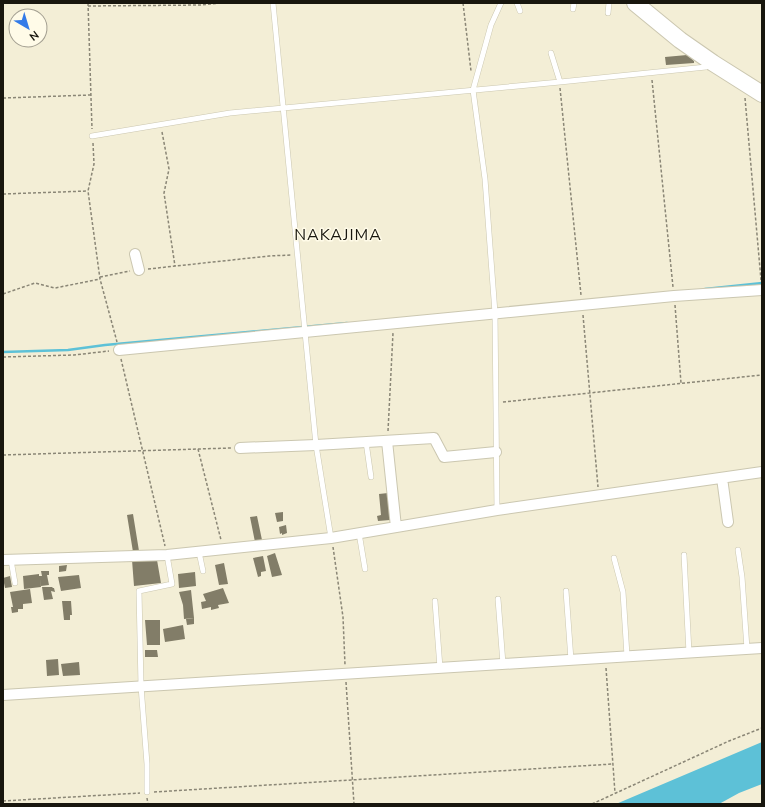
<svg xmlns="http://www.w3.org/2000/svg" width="765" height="807" font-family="'Nunito Sans',sans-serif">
  <rect width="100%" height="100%" fill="#f3eed6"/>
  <path fill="#5dc1d7" d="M762 742V784L739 793 719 804H616Z"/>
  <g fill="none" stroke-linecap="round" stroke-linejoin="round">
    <path stroke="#5dc1d7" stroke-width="2.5" d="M705 289 762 283
      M3 352 68 350 105 345 347 323"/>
  </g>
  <path fill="#827d68" d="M687 55 694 61V63L666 65 665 57Z
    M388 493 390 520 378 521 377 516 381 515 379 494Z
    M283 512V521L277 522 275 513Z
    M133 514 139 551 133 552 127 515Z
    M257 516 262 540 255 542 250 517Z
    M286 525 287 533 282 535V533L280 534 279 527Z
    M275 553 282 575 272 577 267 556Z
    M263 556 266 571 261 572V576L258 577 253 558Z
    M132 560H157L161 583 134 586Z
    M224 563 228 584 219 585 215 565Z
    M67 565 66 571 59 572V566Z
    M41 571H49V575H47L49 585 41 586 40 578 41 587 24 589 23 576 39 574V576H42Z
    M195 572 196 586 179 588 178 574Z
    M79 575 81 588 61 591 58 577Z
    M10 576 12 587 5 588 3 578Z
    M42 587H53L52 588H54L55 592 51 591 53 599 44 600Z
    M223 588 229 603 218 605 219 608 211 610V607L202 609 201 602 206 601 203 594Z
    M30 589 32 603 23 604V609H18V612L12 613 11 607H13L10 592Z
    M191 590 194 618V624L187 625 186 619 194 618 184 619 183 605 179 592Z
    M62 601H71L72 615H70V620H64Z
    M145 620H160V645H147Z
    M183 625 185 639 165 642 163 629Z
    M145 650H157L158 657H145Z
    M58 659 59 675 47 676 46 660Z
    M79 662 80 675 63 676 61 664Z"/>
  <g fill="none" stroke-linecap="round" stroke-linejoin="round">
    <defs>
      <path id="service" d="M273 3 316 445 331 538
        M517 3 520 11
        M573 9 574 3
        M608 13 609 3
        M551 53 560 82
        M92 136 230 113 560 82 706 67 711 64
        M366 442 371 477
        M497 510 495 313 485 179 473 90 491 25 501 3
        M359 533 365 569
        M738 550 742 577 747 649
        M199 552 203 571
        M684 555 689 653
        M614 558 623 592 627 656
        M11 560 15 583
        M566 591 571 660
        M498 599 503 664
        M435 601 440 668
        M147 792V764L141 686 139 591 172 584 167 555"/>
      <path id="minor" d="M135 254 139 270
        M119 350 674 296 762 290
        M387 441 396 527
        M240 448 316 445 434 438 444 457 496 452
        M722 478 728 522
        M3 560 167 555 331 538 497 510 762 472
        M3 695 762 648"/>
      <path id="primary" d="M635 3 680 40 713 63 762 94"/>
    </defs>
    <use href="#service" stroke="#cbc7b0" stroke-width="6"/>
    <use href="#minor" stroke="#cbc7b0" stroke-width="12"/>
    <use href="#primary" stroke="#cbc7b0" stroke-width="18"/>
    <path stroke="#8a8676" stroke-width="1.5" stroke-dasharray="3 2" stroke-linecap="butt" d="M88 3 92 129
      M463 3 471 71
      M88 6 201 5 220 3
      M652 80 673 287
      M560 88 581 295
      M3 98 91 95
      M745 98 761 280
      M162 132 169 169 164 193 175 266
      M93 143 94 164 88 191 100 279 117 342
      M3 194 88 191
      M148 269 269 256 291 255
      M100 277 130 271
      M3 294 35 283 55 288 100 279
      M675 305 681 383
      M583 315 598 487
      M3 357 74 355 109 351
      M121 359 165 546
      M503 402 762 375
      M388 431 393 333
      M198 449 221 540
      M3 455 231 448
      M333 547 343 617 345 665
      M606 668 615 793
      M346 682 354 804
      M154 792 613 764
      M147 798 148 804
      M3 801 140 793
      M592 804 729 741 762 728"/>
    <use href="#service" stroke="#fff" stroke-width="5"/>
    <use href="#minor" stroke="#fff" stroke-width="10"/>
    <use href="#primary" stroke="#fff" stroke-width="16"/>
  </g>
  <g text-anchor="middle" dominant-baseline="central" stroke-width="3" stroke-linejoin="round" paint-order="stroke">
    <g font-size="16" letter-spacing="1" fill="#18160e" stroke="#fffbe8">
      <text x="338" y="235">NAKAJIMA</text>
    </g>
  </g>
  <rect width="765" height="807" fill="none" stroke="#18160e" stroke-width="8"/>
  <g transform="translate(28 28) rotate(142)"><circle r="19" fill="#fffbe8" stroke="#a39f91"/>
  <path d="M0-3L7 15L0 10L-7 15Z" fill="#337be8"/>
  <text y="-6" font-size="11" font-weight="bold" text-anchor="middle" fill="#18160e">N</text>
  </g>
</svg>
